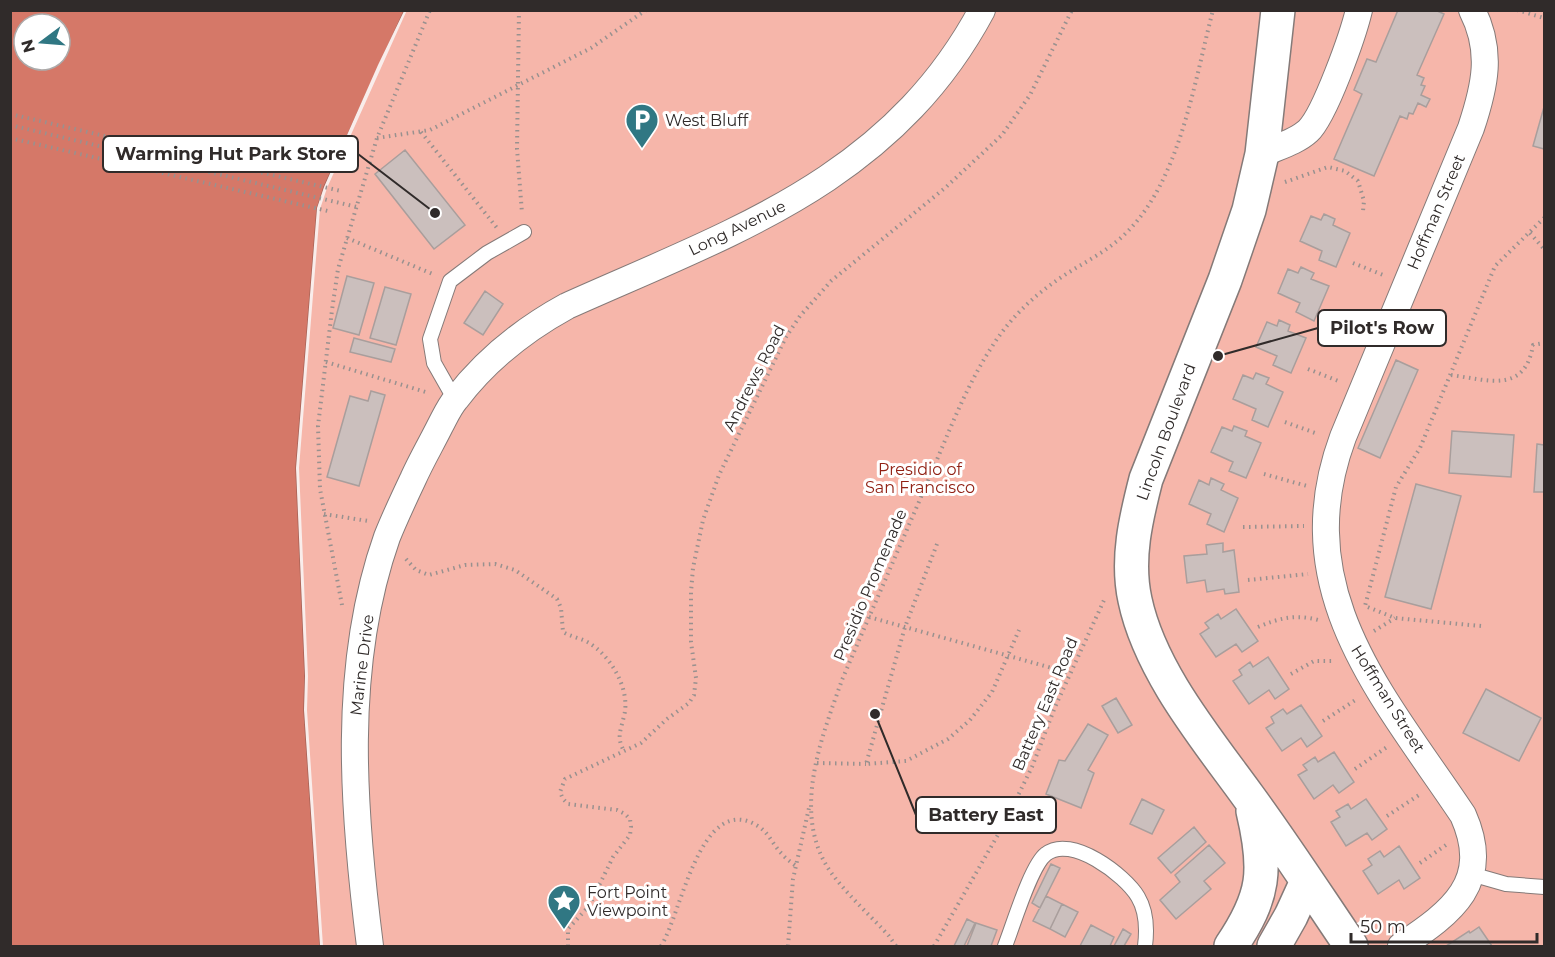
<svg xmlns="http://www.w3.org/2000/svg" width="1555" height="957" font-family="Montserrat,sans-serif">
  <rect width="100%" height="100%" fill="#f9edeb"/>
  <path fill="#f6b6aa" d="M404 11H1544V946H320L318 932 11 114 324 187Z"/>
  <path fill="#d57868" stroke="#a46155" stroke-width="1.5" fill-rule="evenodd" d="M10 11H404L324 187 317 209 296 468 305 676 304 710 320 946H11ZM24 24H60V60H24Z"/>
  <path fill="#f9edeb" d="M407 10 327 188 320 209 299 468 308 676 307 710 323 946H320L304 710 305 676 296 468 317 208 324 187 378 65 404 11Z"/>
  <path fill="#cbbfbd" stroke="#a99e9c" stroke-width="1.5" d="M1398 10H1435L1444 14 1417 75 1424 78 1421 85 1425 86 1421 95 1430 99 1426 107 1418 103 1413 114 1409 113 1407 119 1400 116 1374 176 1334 159 1362 94 1354 90 1367 59 1376 62Z
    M1544 107V149L1533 146Z
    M405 150 465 225 434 249 375 174Z
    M1324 214 1335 219 1333 225 1350 233 1336 267 1319 260 1322 251 1300 241 1311 216 1321 220Z
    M1301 267 1314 273 1311 279 1329 286 1314 321 1296 312 1300 303 1278 293 1288 269 1298 273Z
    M347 276 374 283 359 335 333 328Z
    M385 287 411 294 396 345 370 338Z
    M485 291 503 304 483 335 464 323Z
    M1279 320 1290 325 1288 331 1306 338 1291 373 1273 365 1277 356 1256 347 1267 322 1277 326Z
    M354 338 395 349 391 362 350 352Z
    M1396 360 1418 370 1380 458 1358 448Z
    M1256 373 1269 378 1266 384 1283 392 1268 427 1252 420 1256 409 1233 399 1243 375 1253 379Z
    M371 391 385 395 359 486 327 477 350 396 368 401Z
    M1234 426 1247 431 1245 436 1261 443 1246 478 1229 471 1233 462 1211 452 1222 427 1232 431Z
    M1452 431 1514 435 1511 477 1449 473Z
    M1537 444 1544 445V492H1534Z
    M1211 478 1224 484 1221 490 1238 498 1224 532 1207 524 1211 514 1189 504 1199 480 1209 485Z
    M1416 484 1461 496 1431 609 1385 597Z
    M1223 543V552L1234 550 1239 592 1225 594 1224 589 1207 592 1205 580 1187 583 1184 556 1207 554 1206 545Z
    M1236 609 1258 641 1242 652 1236 644 1216 657 1200 634 1209 628 1205 623 1218 614 1221 619Z
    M1268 657 1289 689 1275 699 1269 690 1249 704 1233 681 1242 675 1239 670 1250 662 1253 667Z
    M1486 689 1541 718 1519 761 1463 733Z
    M1116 698 1132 725 1118 733 1102 706Z
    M1301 705 1322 736 1307 747 1301 738 1282 751 1266 728 1274 723 1271 717 1283 709 1287 714Z
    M1088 724 1108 735 1088 770 1094 773 1081 808 1046 794 1059 760 1065 761Z
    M1334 752 1354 782 1339 793 1333 785 1314 799 1298 775 1307 770 1303 765 1315 757 1318 762Z
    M1142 799 1164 810 1152 834 1130 824Z
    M1366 799 1387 829 1372 840 1367 833 1346 846 1331 822 1340 817 1336 811 1348 804 1351 809Z
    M1194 827 1206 842 1171 873 1158 858Z
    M1209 845 1225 863 1204 881 1211 889 1176 919 1160 900 1180 882 1175 875Z
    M1399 846 1420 878 1404 889 1399 880 1378 894 1363 871 1372 865 1368 859 1380 851 1384 857Z
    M1051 864 1060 868 1040 908 1032 903Z
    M1046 896 1062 904 1050 929 1033 921Z
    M1062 904 1078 912 1065 937 1050 929Z
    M967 919 975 923 964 946H954Z
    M976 923 997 930 991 946H967Z
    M1091 925 1114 937 1110 946H1080Z
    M1479 927 1492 946H1446L1469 931 1470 933Z
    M1123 929 1131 934 1124 946H1114Z"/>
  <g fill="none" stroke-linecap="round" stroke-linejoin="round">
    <defs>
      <path id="lane" d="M455 400 434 363 430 339 450 281 487 253 524 232
        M1471 874 1506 884 1544 887
        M1005 946C1013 926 1031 865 1046 854 1071 834 1125 875 1138 897 1147 912 1147 930 1145 946"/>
      <path id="street" d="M1262 154C1277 147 1296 142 1308 131 1325 115 1353 35 1359 10
        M370 946C353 812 341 667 387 537 395 517 404 498 413 479 421 461 431 444 440 426 445 417 449 407 456 399 485 361 525 329 567 306 732 232 891 180 982 10
        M1401 946C1452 912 1493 882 1463 815 1383 695 1286 591 1343 437L1471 128C1485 86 1493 51 1472 10"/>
      <path id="secondary" d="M1278 10 1262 154 1249 210 1225 280 1146 479C1136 518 1126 559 1135 600 1150 671 1206 738 1248 796 1284 845 1317 896 1351 946
        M1231 946C1265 896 1267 870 1253 811
        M1274 946 1291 916 1307 881"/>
    </defs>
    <use href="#lane" stroke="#857a78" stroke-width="16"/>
    <use href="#street" stroke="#857a78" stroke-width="28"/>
    <use href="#secondary" stroke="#857a78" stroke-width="36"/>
    <path stroke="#99918f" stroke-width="4" stroke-dasharray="1.5 4.5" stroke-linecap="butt" d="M519 10 517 149 522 213
      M1517 10 1544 18
      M10 114 341 191
      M10 125 357 207
      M421 132 497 228
      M10 138 328 211
      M377 138 430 130 591 48 646 10
      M1285 182 1328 167 1345 171 1358 181 1364 201 1363 211
      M1530 233 1544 249
      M347 238 435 275
      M1353 263 1383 275
      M1329 318 1362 331
      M326 362 429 393
      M1308 369 1341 382
      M1451 375C1488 380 1525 394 1533 345L1544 343
      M1285 422 1318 434
      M1264 474 1307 486
      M324 514 368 521
      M1243 527 1304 526
      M937 544 905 627 866 764 906 761 948 739 970 720 992 692 1019 630
      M406 559 416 570 429 575 465 565 495 564 515 570 557 599 561 608 563 632C571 637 581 638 589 643 611 656 631 690 624 716 621 730 616 737 624 751
      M1248 580 1308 574
      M342 605 320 489 318 426 332 310 338 269 377 138 430 10
      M869 617 1070 673
      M1481 626 1395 618 1365 606 1396 487 1420 448 1495 266 1544 218
      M1258 627C1279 618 1296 614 1318 620
      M1374 631 1395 618
      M1291 674 1314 661H1334
      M1323 721 1357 699
      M817 763 866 764
      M1355 769 1387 747
      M1387 816 1419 795
      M1420 863 1446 845
      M568 946V929L589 906 613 857 630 835 631 827 630 819 625 814 617 810 568 804 563 799 560 792 565 779 641 743 667 719 689 703 694 695 696 678 691 642V592L693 568 703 520 719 475 786 337 800 316 831 281 945 188 1002 135 1030 95 1072 10
      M661 946C681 916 700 790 758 826 769 833 773 845 782 854 786 859 791 862 796 866
      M788 946 793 879 809 808
      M896 946 889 936C870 915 847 895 830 871 791 814 821 739 842 680 871 612 901 544 930 476 949 432 966 386 993 345 1013 314 1040 290 1071 271 1089 260 1108 250 1124 235 1180 182 1194 83 1213 10
      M934 946 1003 826 1032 767 1055 707 1105 598"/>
    <use href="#lane" stroke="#fff" stroke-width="14"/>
    <use href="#street" stroke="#fff" stroke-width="26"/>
    <use href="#secondary" stroke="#fff" stroke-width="33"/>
  </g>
  <defs>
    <symbol id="parking-pin" viewBox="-11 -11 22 30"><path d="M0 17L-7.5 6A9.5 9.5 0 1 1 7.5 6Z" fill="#307783" stroke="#fff"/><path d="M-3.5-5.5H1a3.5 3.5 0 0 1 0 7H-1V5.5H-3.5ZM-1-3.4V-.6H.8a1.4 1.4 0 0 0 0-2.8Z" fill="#fff"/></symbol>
    <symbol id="sight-pin" viewBox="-11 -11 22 30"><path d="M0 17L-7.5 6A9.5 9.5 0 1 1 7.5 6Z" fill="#307783" stroke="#fff"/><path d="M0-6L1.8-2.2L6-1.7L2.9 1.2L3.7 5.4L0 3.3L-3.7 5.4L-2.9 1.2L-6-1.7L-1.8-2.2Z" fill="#fff"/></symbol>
  </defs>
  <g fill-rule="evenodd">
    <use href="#parking-pin" x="623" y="101" width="38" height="52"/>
    <use href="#sight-pin" x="545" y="882" width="38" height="52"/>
  </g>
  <g text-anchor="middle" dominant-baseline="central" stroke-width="6" stroke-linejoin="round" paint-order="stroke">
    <g font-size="16" fill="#302b2a" stroke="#fff" text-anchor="start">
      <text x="665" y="120">West Bluff</text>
      <text x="587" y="892">Fort Point<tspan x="587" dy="18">Viewpoint</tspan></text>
    </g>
    <g font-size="16" fill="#302b2a" stroke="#fff">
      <text transform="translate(1436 212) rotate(-67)">Hoffman Street</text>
      <text transform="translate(737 228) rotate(-26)">Long Avenue</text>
      <text transform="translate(754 378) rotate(-63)">Andrews Road</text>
      <text transform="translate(1166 432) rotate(-70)">Lincoln Boulevard</text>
      <text transform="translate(870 585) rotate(-67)">Presidio Promenade</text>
      <text transform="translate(362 665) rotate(-83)">Marine Drive</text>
      <text transform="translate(1388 699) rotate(58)">Hoffman Street</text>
      <text transform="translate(1045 704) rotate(-67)">Battery East Road</text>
    </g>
    <g font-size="16" fill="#912114" stroke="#fff">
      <text x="920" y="469">Presidio of<tspan x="920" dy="18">San Francisco</tspan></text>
    </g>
  </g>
  <path fill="none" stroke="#302b2a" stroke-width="2" d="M435 213L358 154M1218 356L1318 328M875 714L916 815"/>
  <g fill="#302b2a" stroke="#fff" stroke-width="2">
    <circle cx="435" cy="213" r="6"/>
    <circle cx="1218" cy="356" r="6"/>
    <circle cx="875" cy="714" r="6"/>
  </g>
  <g fill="#fff" stroke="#302b2a" stroke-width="2">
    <rect x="103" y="136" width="255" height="36" rx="6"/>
    <rect x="1318" y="310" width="128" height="36" rx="6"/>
    <rect x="916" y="797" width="140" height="36" rx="6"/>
  </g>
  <g font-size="18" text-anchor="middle" font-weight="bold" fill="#302b2a">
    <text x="231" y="160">Warming Hut Park Store</text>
    <text x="1382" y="334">Pilot's Row</text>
    <text x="986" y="821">Battery East</text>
  </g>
  <rect width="1555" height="957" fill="none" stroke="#302b2a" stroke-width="24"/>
  <g transform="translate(42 42) rotate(254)"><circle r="28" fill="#ffffff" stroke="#acaaaa" stroke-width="1.5"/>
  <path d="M0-4.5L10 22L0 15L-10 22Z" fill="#307783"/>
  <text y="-9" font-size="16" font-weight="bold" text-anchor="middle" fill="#302b2a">N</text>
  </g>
  <path d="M1351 933v9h186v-9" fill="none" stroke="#302b2a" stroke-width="3"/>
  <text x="1360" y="933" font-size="18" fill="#302b2a" stroke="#ffffff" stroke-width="4.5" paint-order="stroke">50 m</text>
</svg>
